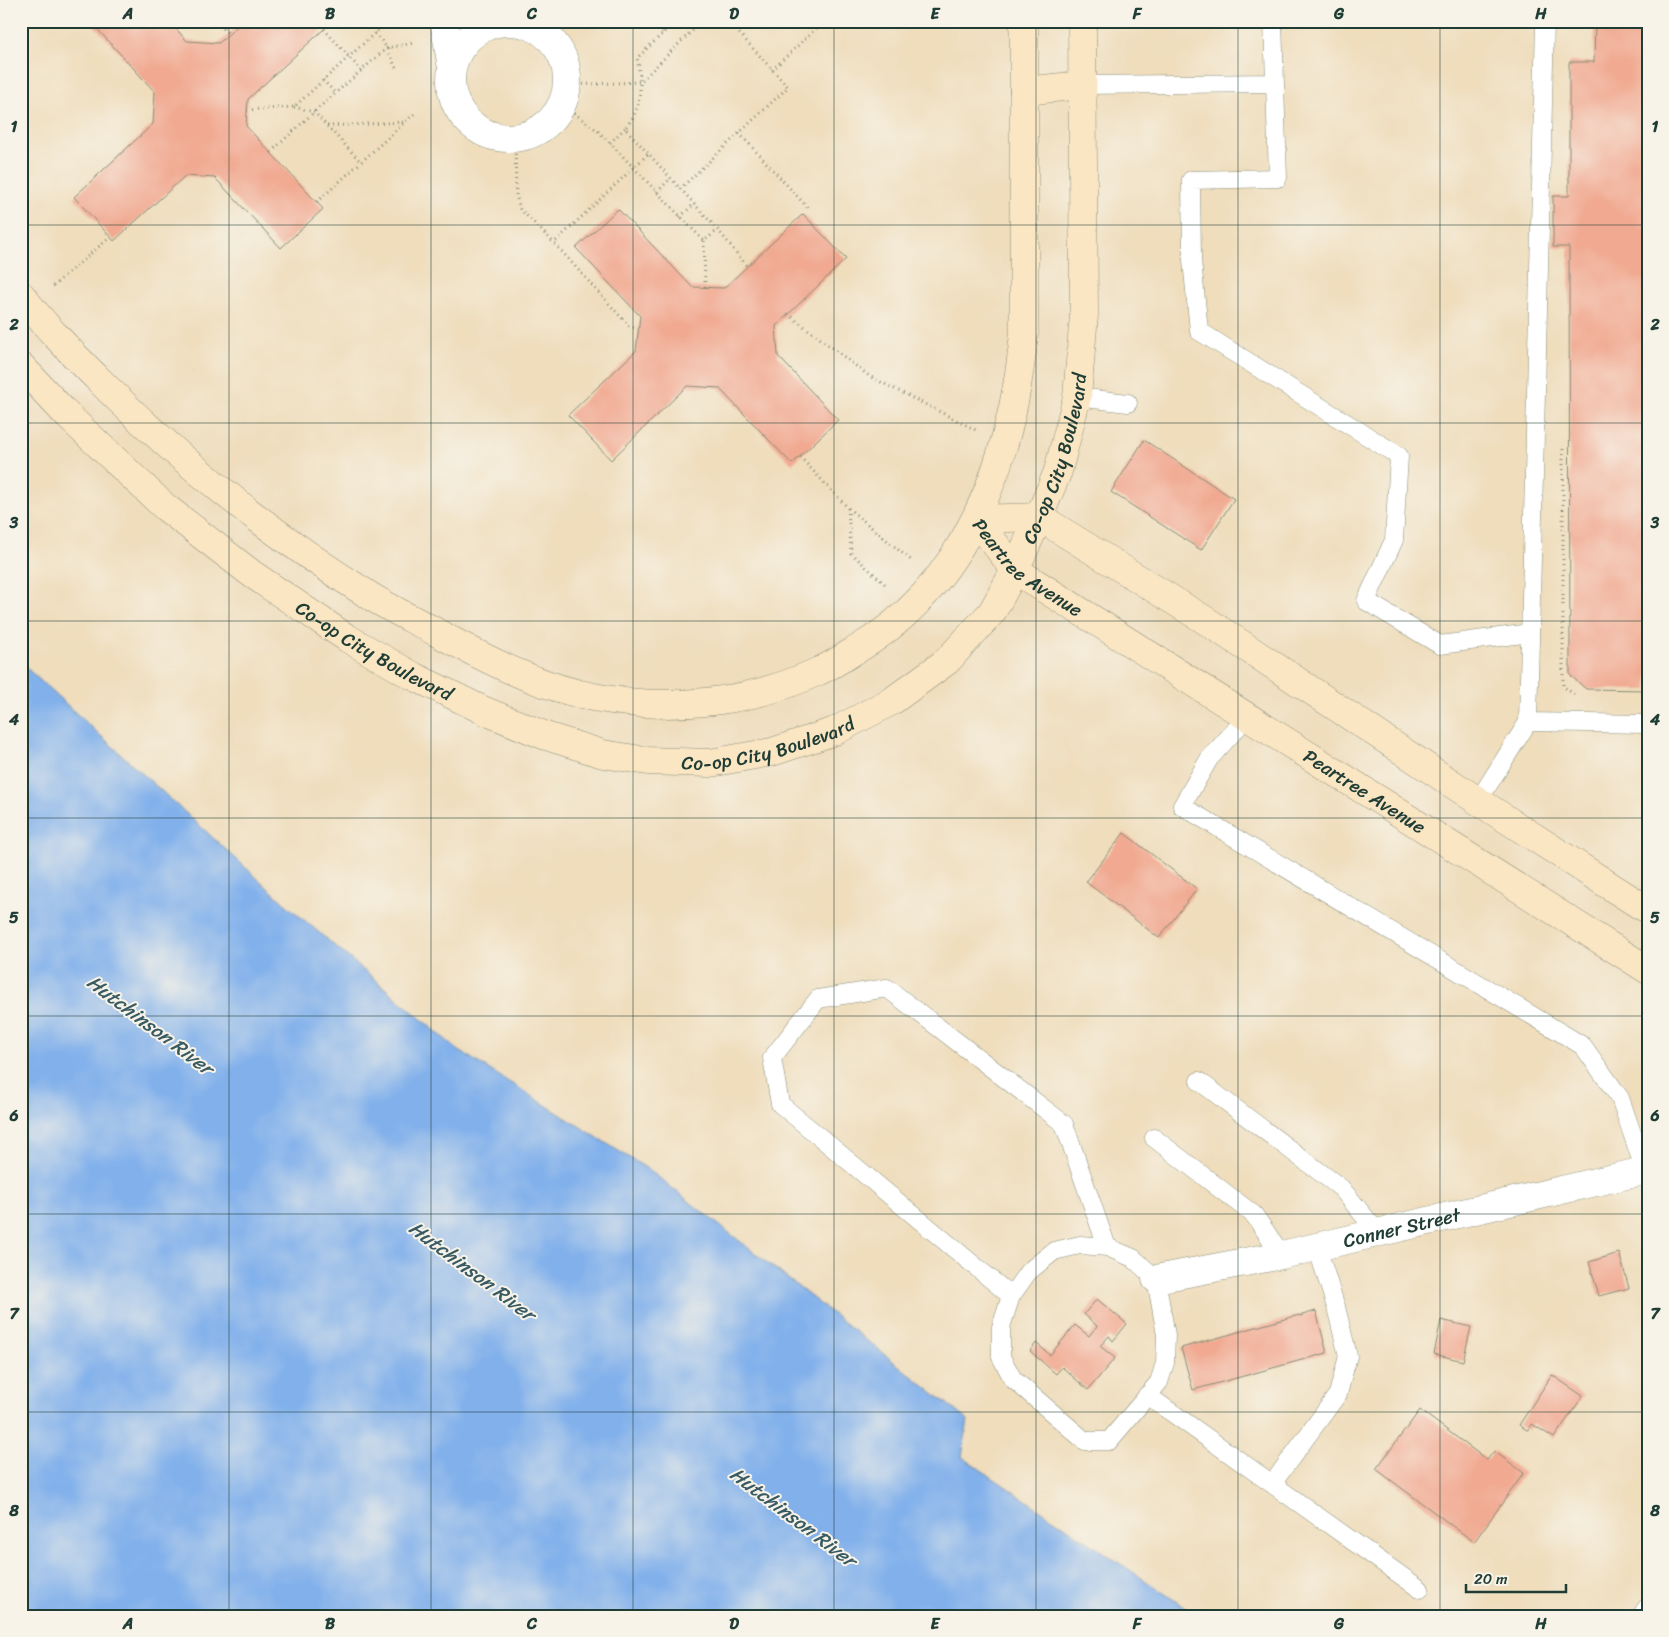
<svg xmlns="http://www.w3.org/2000/svg" width="1669" height="1637" font-family="Sriracha,sans-serif">
  <rect width="100%" height="100%" fill="#f7f3e8"/>
  <filter id="ink" filterUnits="userSpaceOnUse"><feTurbulence type="fractalNoise" baseFrequency=".02" numOctaves="2"/><feDisplacementMap in="SourceGraphic" scale="10" xChannelSelector="R" yChannelSelector="G"/><feConvolveMatrix kernelMatrix="1 2 1 2 8 2 1 2 1" color-interpolation-filters="sRGB"/></filter>
  <filter id="wash" filterUnits="userSpaceOnUse"><feTurbulence type="fractalNoise" baseFrequency=".0096" numOctaves="4" result="noise"/><feDisplacementMap in="SourceGraphic" scale="20" xChannelSelector="R" yChannelSelector="G"/><feGaussianBlur stdDeviation="1.12" result="paint"/><feColorMatrix in="noise" values="0 0 0 0 0 0 0 0 0 0 0 0 0 0 0 0 0 1.4 0 .05"/><feComposite in="paint" operator="in"/></filter>
  <g filter="url(#wash)">
    <rect width="100%" height="100%" fill="#efddbc"/>
    <path fill="#81b0eb" stroke="#507690" d="M21 663 290 908 458 1050 649 1170 968 1420 962 1457 1198 1616H21Z"/>
    <g id="blocks">
      <path fill="#f1a991" d="M90 21H169L187 41 219 43 243 21H328L330 23 324 29 248 99 246 126 323 209 281 248 215 178 185 176 114 241 74 197 153 124 155 92Z
        M1595 21H1648V690L1586 689 1570 675 1569 247H1553V196H1569V62H1594Z
        M618 209 692 287 724 288 803 214 846 259 776 326 778 356 838 420 792 464 719 388 687 386 611 460 568 415 636 351 640 316 576 248Z
        M1144 440 1234 499 1201 550 1111 492Z
        M1124 833 1197 889 1159 938 1086 882Z
        M1619 1253 1629 1288 1599 1296 1589 1262Z
        M1097 1299 1127 1324 1113 1341 1109 1336 1100 1346 1115 1358 1088 1390 1062 1367 1056 1374 1030 1351 1036 1343 1050 1355 1075 1325 1089 1336 1097 1326 1084 1314Z
        M1316 1311 1327 1353 1193 1390 1181 1348 1299 1315V1316Z
        M1441 1320 1471 1327 1463 1361 1434 1354Z
        M1552 1375 1583 1396 1554 1438 1532 1424 1529 1429 1527 1430 1519 1425Z
        M1420 1410 1487 1460 1494 1451 1524 1473 1474 1542 1376 1469Z"/>
    </g>
  </g>
  <g filter="url(#ink)">
    <use href="#blocks" fill-opacity="0" stroke="#878d78" stroke-width="1"/>
    <g fill="none" stroke-linecap="round" stroke-linejoin="round">
      <defs>
        <path id="service" d="M1273 21 1278 178 1191 180 1192 260 1199 331 1399 456 1394 540 1366 601 1440 645 1530 633
          M1082 85 1275 83
          M1077 397 1128 403
          M1247 717 1209 759 1182 806 1583 1046 1620 1098 1645 1171
          M1528 722 1648 724
          M1478 801 1528 722 1545 21
          M1199 1081 1341 1188 1378 1233
          M1154 1138 1254 1215 1282 1255
          M1080 1245 1107 1247 1133 1258 1156 1279 1166 1335 1165 1363 1159 1382 1109 1441H1085L1013 1379 1001 1357V1327L1011 1296 1028 1272 1054 1251Z
          M1011 1296 780 1104 772 1058 818 999 887 988 1064 1124 1107 1247
          M1147 1395 1420 1589
          M1272 1484 1338 1394 1348 1356 1336 1307 1317 1247
          M1641 1616 1648 1606"/>
        <g id="minor">
          <path d="M444 21 452 68"/>
          <circle cx="509" cy="80" r="58"/>
          <path id="s1" d="M1156 1279 1282 1255 1648 1170"/>
        </g>
        <g id="secondary">
          <path d="M1024 91 1082 85"/>
          <path d="M21 295C47 329 79 360 109 390 188 468 276 537 370 596 391 609 414 620 436 632 487 660 541 688 599 698 673 711 751 703 819 671 831 666 843 658 854 651 968 586 1012 458 1024 334V21"/>
          <path id="s2" d="M21 366 68 416 165 507 252 574 347 638 413 676 485 711 546 736 603 754 648 761 710 763 772 752 835 731 892 701 947 661 992 612 1015 570 1039 517 1058 471 1077 397 1084 315 1082 21"/>
          <path id="s3" d="M976 519 1015 570 1648 970"/>
          <path d="M976 519 1039 517 1208 622 1478 801 1638 904 1648 909"/>
        </g>
      </defs>
      <use href="#service" stroke="#878d78" stroke-width="19"/>
      <use href="#minor" stroke="#878d78" stroke-width="29"/>
      <use href="#secondary" stroke="#878d78" stroke-width="29"/>
      <path stroke="#878d78" stroke-width="3" stroke-dasharray="1 4" stroke-linecap="butt" d="M216 21 229 34
        M652 21 663 33
        M676 21 637 58C642 83 643 108 625 128L718 230 747 266
        M324 29 361 70
        M375 33 387 48 396 68
        M772 70 824 21
        M323 80 335 93
        M568 85 640 82 702 21
        M562 104 598 131 610 143
        M294 107 314 112 361 162
        M247 110 294 107 388 21
        M327 126 405 122
        M625 128 610 143 704 241 718 230
        M739 133 808 208
        M515 139 516 195 520 209 554 243
        M271 152 314 112 387 48 413 43
        M680 189 788 87 728 21
        M657 192 670 179
        M317 202 414 114
        M680 217 694 204
        M704 241 705 287
        M53 286 110 237
        M788 314 869 376 976 430
        M639 327H630L554 243 648 154
        M1563 449V686L1577 697
        M800 457 848 508 912 561
        M848 508 851 553 887 586"/>
      <use href="#service" stroke="#fff" stroke-width="18"/>
      <use href="#minor" stroke="#fff" stroke-width="28"/>
      <use href="#secondary" stroke="#fbe6c4" stroke-width="28"/>
    </g>
  </g>
  <path fill="none" stroke="#1f3d34" stroke-width="1" stroke-opacity="0.55" d="M229 21V1616M431 21V1616M633 21V1616M834 21V1616M1036 21V1616M1238 21V1616M1440 21V1616M21 225H1648M21 423H1648M21 621H1648M21 818H1648M21 1016H1648M21 1214H1648M21 1412H1648"/>
  <g text-anchor="middle" dominant-baseline="central" stroke-width="4" stroke-linejoin="round" paint-order="stroke">
    <g font-size="19" fill="#1f3d34" stroke="#f7f3e8">
      <text stroke="none"><textPath href="#s2" startOffset="1311">Co-op City Boulevard</textPath></text>
      <text stroke="none"><textPath href="#s3" startOffset="72">Peartree Avenue</textPath></text>
      <text stroke="none"><textPath href="#s2" startOffset="456">Co-op City Boulevard</textPath></text>
      <text stroke="none"><textPath href="#s2" startOffset="876">Co-op City Boulevard</textPath></text>
      <text stroke="none"><textPath href="#s3" startOffset="478">Peartree Avenue</textPath></text>
      <text stroke="none"><textPath href="#s1" startOffset="251">Conner Street</textPath></text>
    </g>
    <g font-size="20" font-style="italic" fill="#385a62" stroke="#f7f3e8">
      <text transform="translate(150 1025) rotate(37)">Hutchinson River</text>
      <text transform="translate(472 1271) rotate(37)">Hutchinson River</text>
      <text transform="translate(793 1517) rotate(37)">Hutchinson River</text>
    </g>
  </g>
  <rect width="1669" height="1637" fill="none" stroke="#f7f3e8" stroke-width="55"/>
  <path d="M1466 1584v8h100v-8" fill="none" stroke="#1f3d34" stroke-width="2.5"/>
  <text x="1474" y="1584" font-size="15" fill="#1f3d34" stroke="#f7f3e8" stroke-width="4" paint-order="stroke">20 m</text>
  <rect x="28" y="28" width="1614" height="1582" fill="none" stroke="#1f3d34" stroke-width="2"/>
  <g font-size="16" text-anchor="middle" font-weight="bold" fill="#1f3d34">
    <text x="128" y="19">A</text>
    <text x="330" y="19">B</text>
    <text x="532" y="19">C</text>
    <text x="734" y="19">D</text>
    <text x="935" y="19">E</text>
    <text x="1137" y="19">F</text>
    <text x="1339" y="19">G</text>
    <text x="1541" y="19">H</text>
    <text x="14" y="132">1</text>
    <text x="1655" y="132">1</text>
    <text x="14" y="330">2</text>
    <text x="1655" y="330">2</text>
    <text x="14" y="528">3</text>
    <text x="1655" y="528">3</text>
    <text x="14" y="725">4</text>
    <text x="1655" y="725">4</text>
    <text x="14" y="923">5</text>
    <text x="1655" y="923">5</text>
    <text x="14" y="1121">6</text>
    <text x="1655" y="1121">6</text>
    <text x="14" y="1319">7</text>
    <text x="1655" y="1319">7</text>
    <text x="14" y="1516">8</text>
    <text x="1655" y="1516">8</text>
    <text x="128" y="1629">A</text>
    <text x="330" y="1629">B</text>
    <text x="532" y="1629">C</text>
    <text x="734" y="1629">D</text>
    <text x="935" y="1629">E</text>
    <text x="1137" y="1629">F</text>
    <text x="1339" y="1629">G</text>
    <text x="1541" y="1629">H</text>
  </g>
</svg>
